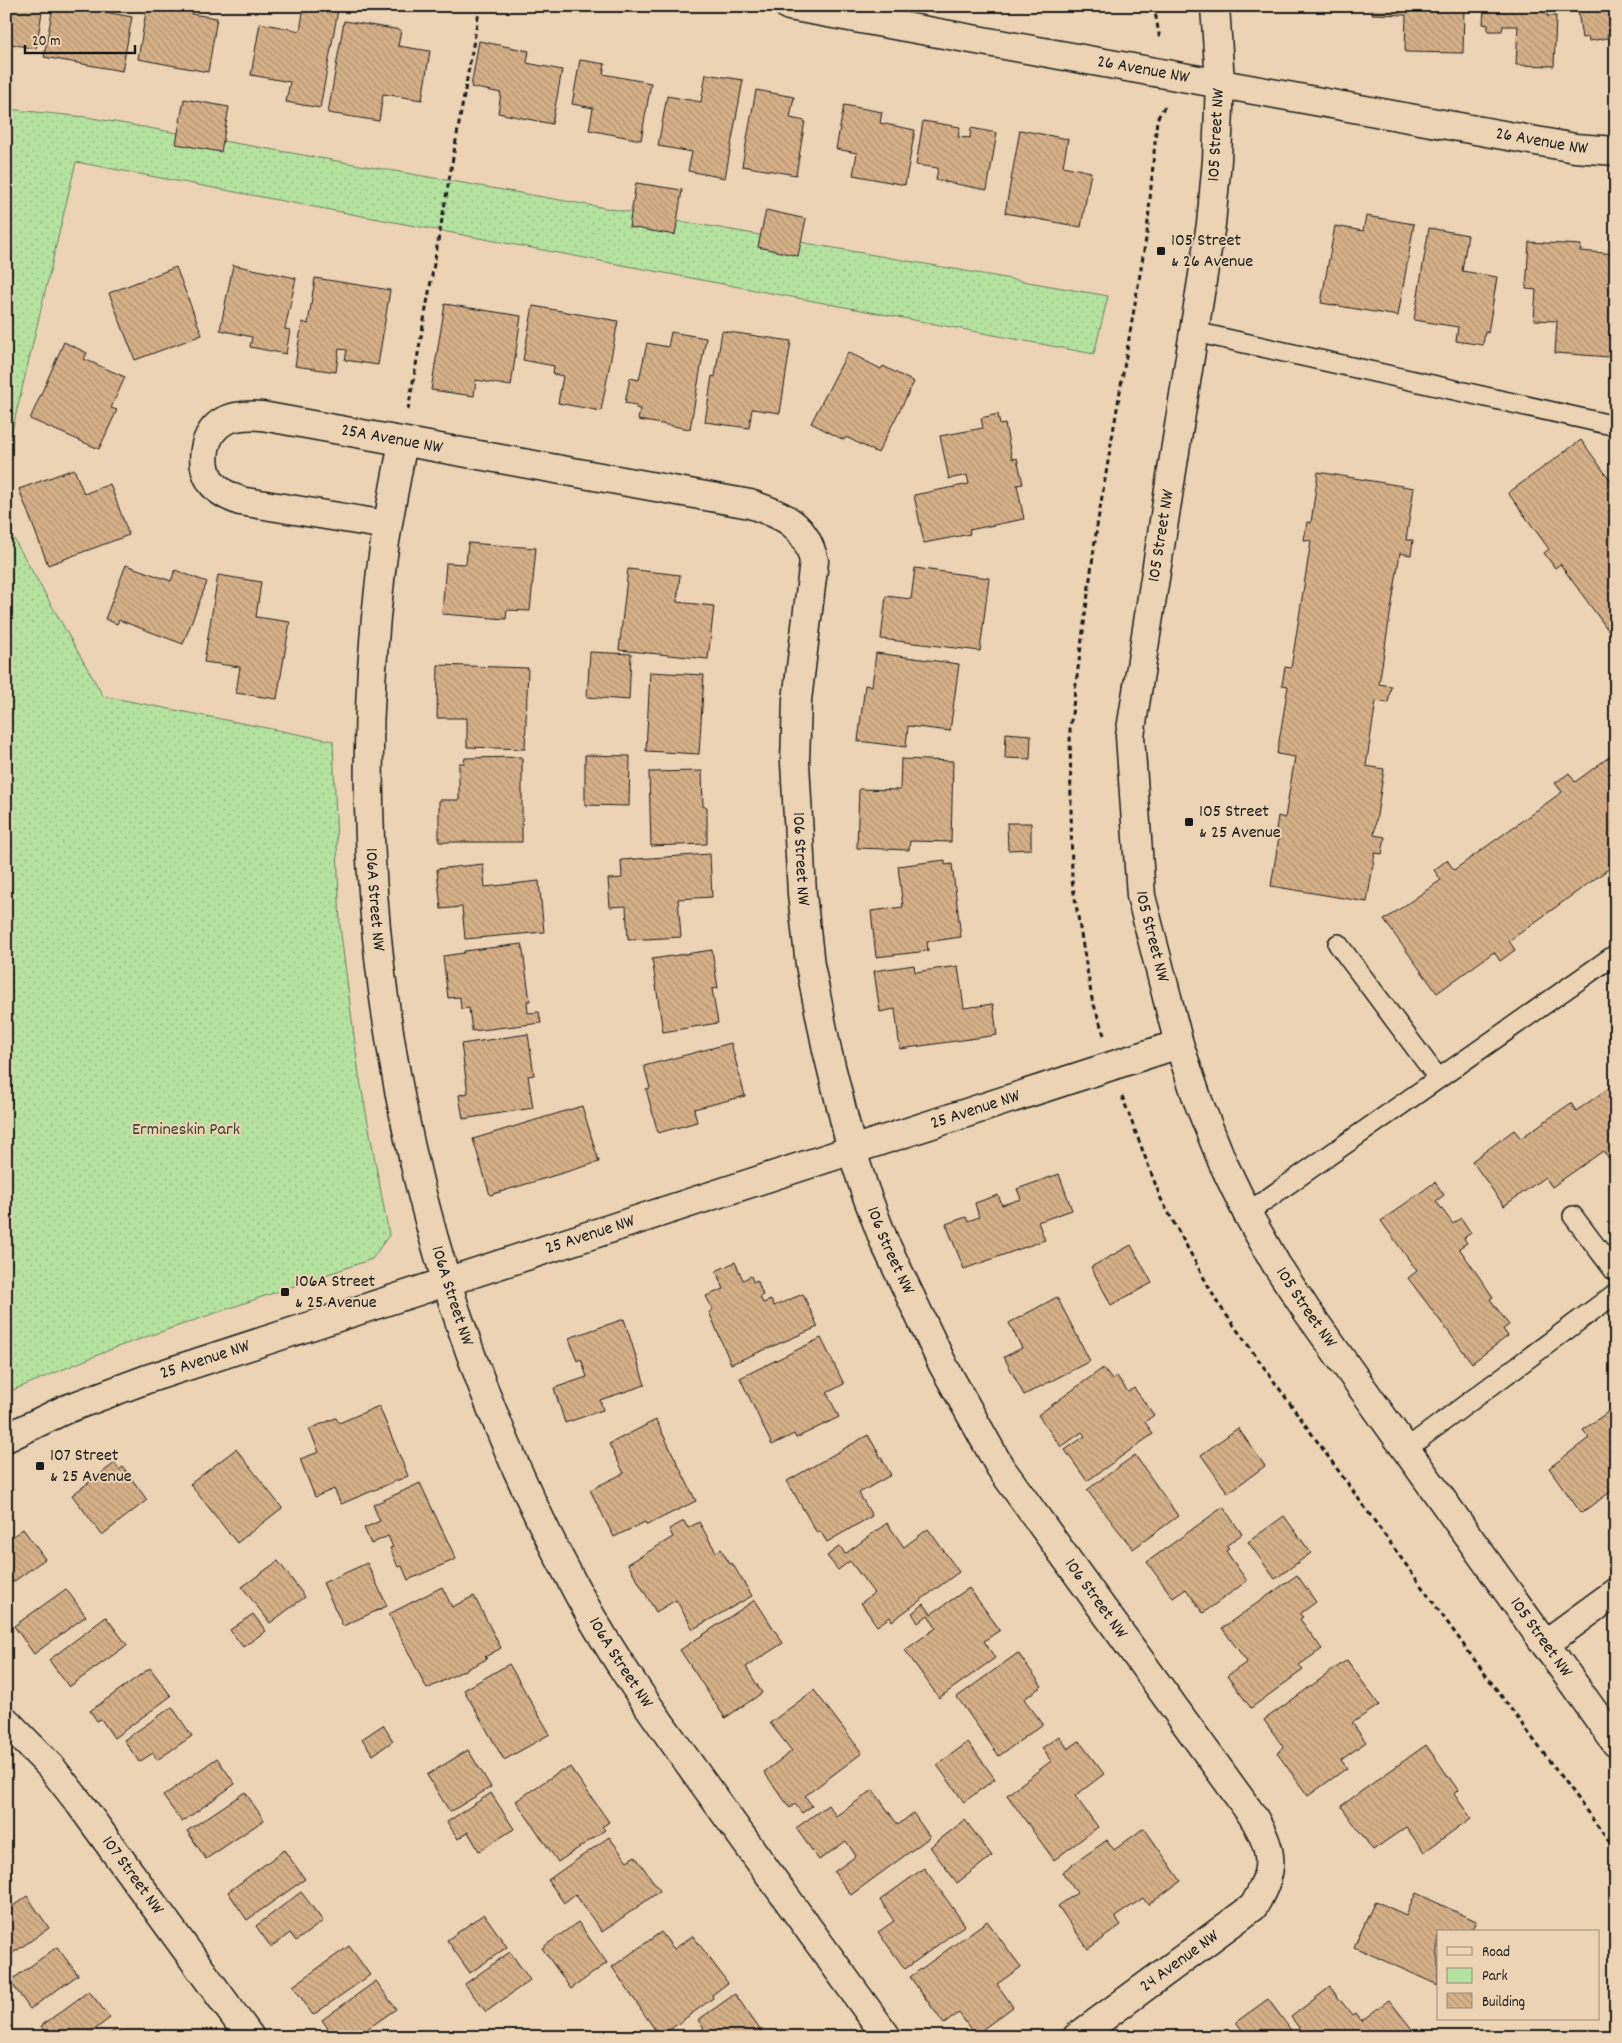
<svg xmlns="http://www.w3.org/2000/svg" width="1622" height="2043" font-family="Dekko,sans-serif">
  <defs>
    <pattern id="green-dots" width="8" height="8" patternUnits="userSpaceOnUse" patternTransform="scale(1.25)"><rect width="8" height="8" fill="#b6e2a0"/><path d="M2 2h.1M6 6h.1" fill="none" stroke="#9cc189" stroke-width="1.8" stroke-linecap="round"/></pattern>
    <pattern id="building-back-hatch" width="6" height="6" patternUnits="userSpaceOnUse" patternTransform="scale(1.25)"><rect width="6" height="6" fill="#d5b088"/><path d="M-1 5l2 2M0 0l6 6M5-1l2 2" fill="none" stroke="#b69775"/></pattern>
  </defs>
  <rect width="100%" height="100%" fill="#ebd3b3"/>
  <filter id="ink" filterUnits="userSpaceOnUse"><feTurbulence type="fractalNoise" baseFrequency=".02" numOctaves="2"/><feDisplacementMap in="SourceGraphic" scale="10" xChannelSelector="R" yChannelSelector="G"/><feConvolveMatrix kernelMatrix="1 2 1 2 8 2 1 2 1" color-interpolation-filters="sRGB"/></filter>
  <g filter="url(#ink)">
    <path fill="url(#green-dots)" stroke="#697f5e" d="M6 109 86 117 1108 296 1094 354 76 162 6 456Z
      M6 525 103 696 333 741 340 926 359 1075 389 1235 372 1259 117 1347 6 1393Z"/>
    <path fill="url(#building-back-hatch)" stroke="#1c1c1c" d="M6 6H43L36 49 6 43Z
      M53 6H101L100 11 132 17 122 71 44 57Z
      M147 6H192L191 14 217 18 208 72 138 59Z
      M304 6 338 10 320 108 286 102 290 82 251 75 260 23 300 31Z
      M1373 6H1464L1463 53 1405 52 1406 15 1372 14Z
      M1484 6H1548L1547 16H1556L1554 66 1516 65 1518 26H1503L1502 31H1488V25L1483 24Z
      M1577 6H1616V39L1613 40 1612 33 1607 34 1608 38 1589 41 1588 37 1582 38Z
      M344 21 401 30 398 46 430 51 422 100 383 94 379 121 328 113Z
      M479 41 529 51 527 63 562 70 552 124 498 113 501 93 471 87Z
      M580 60 605 64 603 74 651 83 641 140 589 130 593 108 572 104Z
      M706 74 743 80 725 178 688 171 692 152 658 146 667 96 701 102Z
      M756 90 794 97 790 118 805 121 796 175 742 166Z
      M184 99 229 107 221 152 176 144Z
      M844 105 882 112 880 123 915 130 905 185 853 175 857 153 836 149Z
      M923 121 960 127 958 137 970 138 971 128 997 133 987 190 936 180 938 168 916 165Z
      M1020 130 1068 139 1063 166 1091 172 1081 227 1005 213Z
      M636 183 682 190 675 235 629 227Z
      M766 210 806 219 798 256 758 247Z
      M1366 216 1414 224 1398 316 1321 303 1335 226 1363 231Z
      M1429 228 1468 235 1462 271 1497 277 1488 333 1485 332 1483 345 1456 341 1458 327 1414 320Z
      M1529 242 1581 245 1580 251 1616 254 1610 357 1555 353 1557 321 1534 320 1536 290 1526 289Z
      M233 265 296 278 285 329 290 330 286 354 250 347 252 337 220 330Z
      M176 267 202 335 135 360 109 293Z
      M315 278 390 290 378 365 345 360 347 350 339 349 336 372 295 366 302 322 308 324Z
      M445 304 521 316 511 386 476 380 474 396 431 390Z
      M533 306 618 321 601 411 558 403 563 376 553 374 554 366 523 360Z
      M722 331 791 341 780 413 752 409 749 428 705 422 712 376 715 377Z
      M671 332 706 338 690 429 638 420 640 409 636 408V405L625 403 630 378 639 380 647 343 668 347Z
      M64 342 87 353 84 359 125 377 111 408 117 410 99 449 30 419Z
      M848 352 881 369 883 366 914 382 878 453 846 437 844 440 811 423Z
      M998 414 1000 425 1005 424 1012 459 1017 458 1023 484 1017 485 1024 519 969 530 970 534 924 543 914 495 969 484 967 475 949 479 940 436 983 428 981 418Z
      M1581 440 1616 488V641L1560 564 1555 568 1544 553 1549 549 1508 493Z
      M74 469 84 494 110 484 129 535 48 565 19 489Z
      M1318 472 1414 488 1406 540H1413L1411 555 1400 553 1379 684 1391 686 1388 703 1376 701 1366 766 1384 769 1374 835 1385 837 1382 854 1375 853 1367 902 1271 886 1279 837H1275L1278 816 1285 818 1295 757 1277 754 1288 686 1282 685 1285 667 1291 668 1311 541 1304 540 1307 522 1311 523Z
      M468 543 536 548 530 611 507 610 506 619 442 614 446 563 466 564Z
      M126 565 171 581 175 570 207 582 183 644 119 620 117 624 105 619Z
      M915 568 989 578 980 651 881 639 886 596 911 599Z
      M628 569 680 575 677 602 714 606 708 659 619 650Z
      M218 575 261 582 256 617 290 622 277 699 236 693 240 667 204 662Z
      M590 652 631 654 629 700 587 697Z
      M876 653 959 664 950 731 908 726 906 747 858 741 865 685 872 686Z
      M438 665 528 668 525 749 467 747V718H437Z
      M650 672 704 675 699 754 646 751Z
      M1006 733 1031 735 1030 759 1005 758Z
      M1616 752V868L1614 865 1509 941 1515 950 1500 961 1494 952 1437 993 1384 920 1441 880 1434 870 1447 860 1454 870 1562 792 1555 783 1569 773 1575 782Z
      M585 755 630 756 629 806 585 805Z
      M522 757V842H439V800H459V763H464L465 758Z
      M901 759 953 761 951 842 910 841 909 850 857 848 859 789 900 790Z
      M702 771 703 806 707 807V844L651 846 649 772Z
      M1007 823H1031V849L1008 850Z
      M710 854 712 897 678 899 681 937 628 940 626 906 610 907 608 879 622 878 621 860Z
      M945 860V865L952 864 961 937 927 942 928 951 876 957 871 911 903 907 898 866Z
      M483 864 485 887 539 881 544 932 465 939 462 907 441 909 437 869Z
      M522 944 530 1001H527L528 1013 539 1012 541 1023 472 1031 469 1008 461 1009 460 997 448 998 443 956 464 953V951Z
      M712 950 718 988 712 989 718 1023 663 1032 652 959Z
      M914 965 915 972 958 966 964 1008 993 1004 997 1035 900 1049 895 1009 880 1012 874 971Z
      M528 1034 534 1075 528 1076 533 1108 463 1119 459 1095 468 1093 461 1044Z
      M731 1043 745 1096 694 1109 697 1122 658 1133 646 1089 650 1088 644 1066Z
      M1616 1083V1154L1609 1159 1603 1151 1552 1187 1545 1177 1504 1206 1472 1161 1514 1130 1521 1138 1571 1103 1576 1111Z
      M582 1106 599 1162 490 1195 473 1139Z
      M1059 1174 1072 1210 1038 1222 1045 1240 964 1269 946 1224 966 1217 968 1221 979 1217 975 1203 998 1195 1002 1205 1021 1199 1017 1189Z
      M1435 1182 1444 1195 1436 1201 1453 1224 1461 1218 1471 1233 1464 1238 1467 1243 1459 1248 1493 1297 1490 1299 1509 1325 1503 1329 1508 1336 1472 1363 1408 1278 1417 1271 1381 1221Z
      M1131 1245 1152 1283 1111 1305 1091 1267Z
      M735 1262 743 1280 751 1276 753 1282 757 1280 763 1295 760 1297 763 1303 771 1300 774 1306 803 1294 818 1327 731 1364 709 1312 713 1310 706 1296 724 1289 716 1271Z
      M1057 1297 1090 1361 1024 1395 1004 1357 1022 1348 1009 1323Z
      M624 1319 645 1385 600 1400 603 1410 565 1423 554 1388 587 1377 581 1359 577 1361 569 1338Z
      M821 1338 844 1384 827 1393 839 1417 796 1438 794 1434 772 1445 740 1378Z
      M1103 1368 1112 1380 1117 1376 1128 1392 1134 1388 1154 1415 1145 1422 1153 1434 1087 1481 1065 1450 1085 1436 1082 1432 1061 1447 1038 1415Z
      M379 1406 408 1476 341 1504 334 1489 315 1497 300 1459 319 1452 309 1429 336 1418 339 1423Z
      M1616 1406V1488L1581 1513 1549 1468 1589 1438 1583 1430Z
      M656 1420 696 1501 647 1525 645 1522 614 1537 590 1490 624 1473 609 1444Z
      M1238 1428 1265 1466 1228 1493 1201 1455Z
      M868 1435 891 1475 859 1493 872 1516 827 1542 820 1531 817 1533 787 1481Z
      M236 1449 282 1508 237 1543 190 1484Z
      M1135 1455 1178 1516 1133 1549 1087 1490Z
      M115 1463 119 1470 123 1467 147 1500 102 1535 72 1495Z
      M420 1483 456 1559 408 1580 402 1566 398 1567 390 1548 393 1547 388 1536 371 1544 364 1528 380 1521 373 1505Z
      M1223 1507 1242 1534 1226 1546 1229 1549 1226 1551 1247 1581 1203 1613 1186 1589 1173 1598 1147 1562Z
      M1284 1516 1311 1553 1275 1579 1248 1542Z
      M684 1521 688 1528 699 1522 716 1552 721 1549 730 1564 732 1563 752 1596 693 1629 676 1600 656 1612 628 1564 673 1537 669 1529Z
      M887 1523 904 1547 928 1529 959 1572 892 1621 890 1617 877 1626 861 1603 874 1593 850 1561 838 1570 827 1556 840 1546 845 1554Z
      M23 1529 45 1559 6 1587V1541Z
      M278 1561 305 1597 270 1623 242 1587Z
      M367 1563 387 1606 343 1626 323 1583Z
      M1297 1575 1316 1602 1300 1614 1303 1617 1300 1619 1322 1649 1299 1665 1303 1670 1251 1708 1227 1676 1247 1662 1222 1628Z
      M442 1587 452 1607 474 1596 501 1648 485 1657 487 1659 427 1689 389 1614Z
      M969 1588 1000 1630 984 1641 995 1658 939 1698 905 1650 936 1628 928 1615 918 1623 912 1613 924 1604 931 1614Z
      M66 1589 86 1616 34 1654 14 1626Z
      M755 1600 783 1643 746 1667 762 1693 725 1718 680 1650Z
      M253 1614 266 1631 243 1647 230 1630Z
      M106 1617 127 1645 69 1687 49 1660Z
      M1018 1653 1042 1686 1024 1699 1043 1724 999 1756 957 1697Z
      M1347 1660 1379 1705 1352 1723 1366 1742 1341 1760 1347 1768 1308 1796 1277 1753 1284 1748 1264 1720Z
      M509 1664 550 1734 504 1760 464 1690Z
      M150 1668 171 1696 114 1738 101 1719 97 1721 90 1711Z
      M814 1690 862 1753 805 1796 812 1806 802 1813 795 1804 790 1808 764 1772 792 1751 770 1723Z
      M172 1707 192 1736 157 1760 153 1753 139 1762 124 1740Z
      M383 1725 393 1741 373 1755 362 1739Z
      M1059 1736 1068 1749 1079 1741 1104 1774 1075 1796 1098 1827 1054 1860 1007 1795 1051 1761 1042 1748Z
      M968 1742 995 1779 964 1802 937 1765Z
      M1426 1745 1458 1790 1454 1794 1471 1818 1424 1852 1406 1827 1373 1850 1341 1806Z
      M468 1750 491 1787 450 1812 427 1775Z
      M217 1758 235 1784 182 1822 163 1796Z
      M570 1767 609 1822 602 1827 605 1830 558 1862 516 1801 563 1769 564 1771Z
      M873 1790 898 1825 913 1813 930 1837 851 1895 834 1872 856 1856 846 1841 819 1860 796 1828 828 1805 836 1816Z
      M245 1792 264 1820 206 1859 187 1831Z
      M491 1793 514 1829 479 1851 468 1832 458 1839 447 1822Z
      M965 1820 992 1856 957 1883 930 1847Z
      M1144 1828 1181 1881 1148 1905 1143 1898 1115 1917 1121 1925 1088 1949 1058 1906 1077 1893 1062 1872 1107 1840 1114 1850Z
      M609 1837 627 1861 635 1856 660 1891 602 1932 575 1894 564 1903 548 1880Z
      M284 1850 305 1879 247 1920 228 1892Z
      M924 1868 965 1925 905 1969 878 1932 894 1921 880 1900Z
      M301 1892 323 1921 296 1941 290 1933 271 1947 256 1926Z
      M1416 1893 1476 1921 1471 1932H1438V1985L1354 1947 1375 1901 1406 1915Z
      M27 1896 49 1928 6 1958V1911Z
      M484 1914 507 1947 470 1973 447 1940Z
      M987 1921 1021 1967 997 1984 1013 2007 975 2035 959 2013 944 2024 910 1977Z
      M578 1922 607 1963 571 1989 542 1948Z
      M661 1932 674 1949 693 1936 728 1983 712 1995 713 1998 660 2037 612 1967Z
      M349 1946 370 1975 313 2015 293 1986Z
      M57 1947 78 1975 30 2009 10 1981Z
      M510 1952 530 1980 486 2012 465 1984Z
      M376 1981 396 2009 356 2037H334L322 2020Z
      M1330 1987 1352 2015 1355 2013 1361 2021 1389 2000 1415 2033 1410 2037H1306L1291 2017Z
      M89 1991 110 2018 85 2037H49L41 2026Z
      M735 1994 763 2034 759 2037H691L704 2028 698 2020Z
      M1268 1999 1296 2037H1233L1242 2030 1236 2022Z
      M117 2029 122 2037H105Z"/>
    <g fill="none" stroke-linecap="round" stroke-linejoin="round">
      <defs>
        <path id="lane" d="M1195 332 1616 426
          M1338 944 1438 1078
          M1247 1213 1616 954
          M1573 1216 1616 1273
          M1406 1449 1616 1293"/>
        <g id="street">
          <path id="s1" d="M789 6 1575 148 1616 151"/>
          <path id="s2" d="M403 442C395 485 386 528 381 571 338 921 410 1285 579 1595 619 1669 670 1737 719 1805 775 1882 831 1959 887 2037"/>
          <path id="s3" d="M387 525 240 501C230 497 218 492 211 482 199 463 203 432 224 421 236 415 249 415 262 416L750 504C784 516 805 523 814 561L797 700 795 762 802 894 810 965 827 1050 852 1151 865 1191 884 1241 943 1365 1000 1467 1252 1815C1274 1850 1276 1870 1253 1907L1077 2037"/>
          <path d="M1545 1644 1616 1592"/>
          <path id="s4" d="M6 1721 51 1767 80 1804 250 2037"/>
        </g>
        <g id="secondary">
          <path id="s5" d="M1215 6 1220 82 1217 160 1211 224 1130 736 1141 896 1179 1044 1198 1101 1222 1161 1247 1213 1276 1264 1307 1311 1616 1743"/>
          <path id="s6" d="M6 1438 64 1410 147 1379 1179 1044"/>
        </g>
      </defs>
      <use href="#lane" stroke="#1c1c1c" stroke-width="22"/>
      <use href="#street" stroke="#1c1c1c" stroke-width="31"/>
      <use href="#secondary" stroke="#1c1c1c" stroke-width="31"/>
      <path stroke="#1c1c1c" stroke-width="3" stroke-dasharray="5 4" stroke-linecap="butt" d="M1154 6 1160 40
        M408 410 480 6
        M1104 1035 1092 999 1072 881 1070 729 1097 526 1147 233 1157 119 1165 106
        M1122 1096 1161 1199 1217 1302 1468 1651 1616 1851"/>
      <use href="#lane" stroke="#ebd3b3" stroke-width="19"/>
      <use href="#street" stroke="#ebd3b3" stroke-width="28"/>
      <use href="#secondary" stroke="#ebd3b3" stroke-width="28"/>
    </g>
  </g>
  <g fill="#1c1c1c" stroke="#ebd3b3" stroke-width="2">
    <rect x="1156" y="246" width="10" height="10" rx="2.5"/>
    <rect x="1184" y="817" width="10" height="10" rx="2.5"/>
    <rect x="280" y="1287" width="10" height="10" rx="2.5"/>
    <rect x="35" y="1461" width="10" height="10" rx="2.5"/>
  </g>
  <g text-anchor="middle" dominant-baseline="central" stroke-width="4" stroke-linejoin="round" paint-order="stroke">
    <g font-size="18" fill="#1c1c1c" stroke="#ebd3b3">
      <text stroke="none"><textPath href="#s1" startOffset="360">26 Avenue NW</textPath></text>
      <text transform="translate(1217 135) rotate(-87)">105 Street NW</text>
      <text stroke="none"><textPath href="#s1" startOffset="765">26 Avenue NW</textPath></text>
      <text stroke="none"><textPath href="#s3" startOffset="424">25A Avenue NW</textPath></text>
      <text transform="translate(1162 536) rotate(-81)">105 Street NW</text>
      <text stroke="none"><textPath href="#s3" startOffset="1178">106 Street NW</textPath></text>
      <text stroke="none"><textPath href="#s2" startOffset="460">106A Street NW</textPath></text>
      <text stroke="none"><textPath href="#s5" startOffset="939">105 Street NW</textPath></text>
      <text stroke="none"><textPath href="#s6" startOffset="1024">25 Avenue NW</textPath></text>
      <text stroke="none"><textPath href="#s6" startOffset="619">25 Avenue NW</textPath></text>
      <text stroke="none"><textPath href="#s3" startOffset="1582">106 Street NW</textPath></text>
      <text stroke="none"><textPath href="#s2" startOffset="865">106A Street NW</textPath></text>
      <text stroke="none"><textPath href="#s5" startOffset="1344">105 Street NW</textPath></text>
      <text stroke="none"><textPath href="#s6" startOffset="214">25 Avenue NW</textPath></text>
      <text stroke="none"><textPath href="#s3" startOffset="1988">106 Street NW</textPath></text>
      <text stroke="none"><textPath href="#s5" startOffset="1749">105 Street NW</textPath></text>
      <text stroke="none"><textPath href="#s2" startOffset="1270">106A Street NW</textPath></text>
      <text stroke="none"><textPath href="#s4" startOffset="200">107 Street NW</textPath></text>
      <text transform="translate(1180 1962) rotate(-36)">24 Avenue NW</text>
    </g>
    <g font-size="18" fill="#1c1c1c" stroke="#ebd3b3" text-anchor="start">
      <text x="1171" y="241">105 Street<tspan x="1171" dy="21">&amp; 26 Avenue</tspan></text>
      <text x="1199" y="812">105 Street<tspan x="1199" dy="21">&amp; 25 Avenue</tspan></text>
      <text x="295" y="1282">106A Street<tspan x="295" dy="21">&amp; 25 Avenue</tspan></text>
      <text x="50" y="1456">107 Street<tspan x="50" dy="21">&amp; 25 Avenue</tspan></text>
    </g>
    <g font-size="18" fill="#3b4436" stroke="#ebd3b3">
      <text x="186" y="1130">Ermineskin Park</text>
    </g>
  </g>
  <rect width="1622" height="2043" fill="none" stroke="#ebd3b3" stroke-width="25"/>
  <rect x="12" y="12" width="1597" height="2018" fill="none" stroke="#1c1c1c" stroke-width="2" filter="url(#ink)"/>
  <rect x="1437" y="1930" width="162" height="90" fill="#ebd3b3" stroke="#988a77"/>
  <rect x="1447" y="1947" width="25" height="8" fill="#ebd3b3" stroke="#988a77"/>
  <text x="1482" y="1956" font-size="15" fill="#1c1c1c">Road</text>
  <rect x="1447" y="1968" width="25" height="15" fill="#b6e2a0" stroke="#988a77"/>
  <text x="1482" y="1980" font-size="15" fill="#1c1c1c">Park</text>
  <rect x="1447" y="1993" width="25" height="15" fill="url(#building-back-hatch)" stroke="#988a77"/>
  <text x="1482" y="2006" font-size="15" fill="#1c1c1c">Building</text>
  <path d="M25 45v8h110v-8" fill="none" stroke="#1c1c1c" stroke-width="2.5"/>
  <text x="32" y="45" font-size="15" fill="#1c1c1c" stroke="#ebd3b3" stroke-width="4" paint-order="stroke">20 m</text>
</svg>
